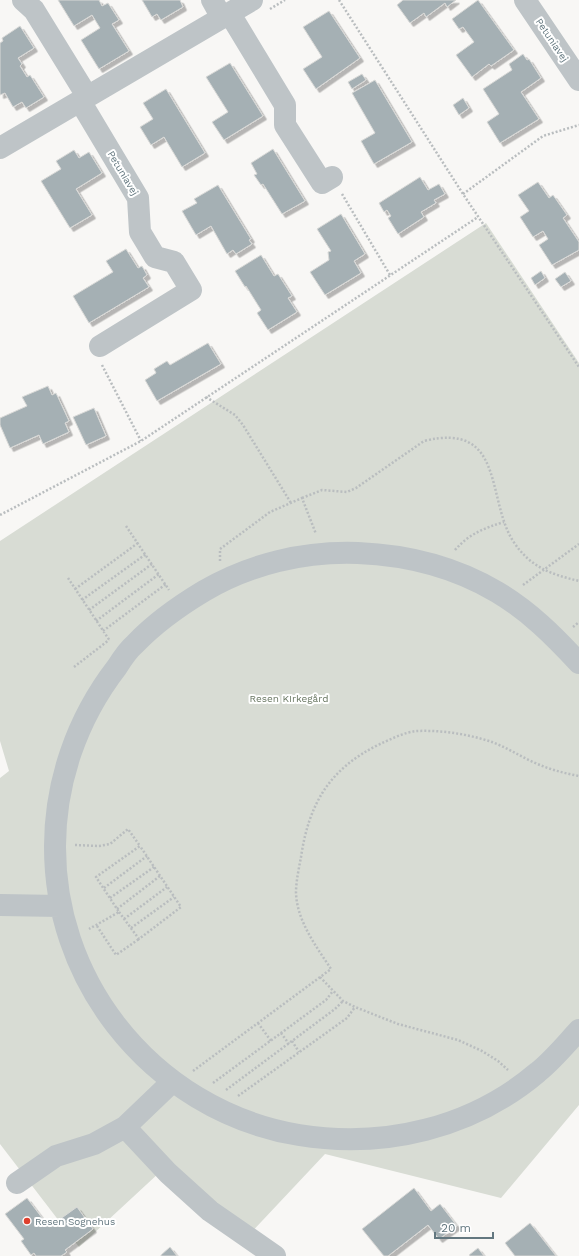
<svg xmlns="http://www.w3.org/2000/svg" width="579" height="1256" font-family="'Work Sans',sans-serif">
  <defs>
    <filter id="shadow"><feDropShadow dx="3.5" dy="3.5" stdDeviation="0" flood-color="#0004"/></filter>
  </defs>
  <rect width="100%" height="100%" fill="#f8f7f5"/>
  <path fill="#d8dcd4" d="M486 223 579 363V1105L501 1198 325 1154 247 1237 160 1172 79 1247 0 1144V778L9 771 0 741V541Z"/>
  <path fill="#a5b0b4" stroke="#d9d9d7" filter="url(#shadow)" d="M58 0H99L102 6 108 3 119 20 112 24 129 51 99 69 81 40 100 28 92 15 74 26Z
    M142 0H180L183 7 161 20 157 14 152 17Z
    M403 0H456L447 7 445 3 426 17 424 13 410 23 397 5Z
    M478 0 514 50 491 66 489 64 472 77 456 55 474 42 463 27 459 29 452 19Z
    M329 11 360 58 316 89 303 69 322 57 303 27Z
    M20 26 34 48 18 58 22 64 20 66 27 77 30 75 44 97 26 108 22 102 13 107 5 93 0 95V43L3 41 2 38Z
    M523 54 527 60 529 59 541 78 521 92 539 119 500 143 487 122 499 114 483 89 512 70 509 64Z
    M230 63 263 116 224 140 212 122 228 112 206 77Z
    M362 74 366 80 352 89 348 82Z
    M375 80 412 142 374 164 361 141 375 133 352 93Z
    M166 89 205 153 182 167 164 137 151 145 140 127 153 119 143 103Z
    M463 98 469 108 459 115 453 105Z
    M273 149 305 201 282 214 263 184 261 185 254 175 257 174 251 163Z
    M74 150 79 158 89 152 102 173 76 189 92 215 70 228 41 181 61 169 56 161Z
    M420 177 428 190 439 184 445 194 434 200 436 203 421 212 424 217 398 234 388 218 391 216 387 210 384 212 379 203Z
    M538 182 549 198 553 195 567 215 563 218 579 242V250L552 265 539 245 548 239 543 231 533 237 520 217 529 211 518 195Z
    M218 185 251 239 249 240 252 244 236 254 233 250 227 254 211 226 196 235 182 211 197 203 194 199Z
    M341 214 365 254 354 261 361 273 325 295 310 272 329 260 328 252 331 251 317 229Z
    M126 249 138 268 142 266 147 275 143 278 149 287 89 323 73 296 113 272 106 261Z
    M261 255 274 276 278 274 292 296 288 298 297 312 268 330 257 313 261 310 246 286 245 287 235 271Z
    M541 271 545 278 535 285 531 278Z
    M565 272 571 281 561 287 555 279Z
    M208 343 221 364 157 401 145 380 156 373 154 369 167 361 170 365Z
    M48 386 52 395 56 393 69 421 65 423 69 432 43 444 39 435 10 448 0 425V418L27 406 22 397Z
    M94 408 106 436 86 445 73 417Z
    M414 1188 431 1211 440 1204 457 1226 439 1239 428 1225 388 1256H384L362 1229Z
    M27 1198 49 1227 77 1207 93 1229 65 1250 67 1252 61 1256H36L34 1253 31 1255 21 1241 24 1239 5 1214Z
    M530 1223 556 1256H515L505 1243Z
    M170 1247 177 1256H161V1255Z
    M478 1248 484 1256H470L469 1255Z"/>
  <g fill="none" stroke-linecap="round" stroke-linejoin="round">
    <path stroke="#b9bdbf" stroke-width="2.5" stroke-dasharray="2 2" stroke-linecap="butt" d="M339 0 463 194 579 367
      M270 9 285 0
      M342 194 390 275
      M463 194 543 136 579 125
      M102 365 141 441
      M206 397 235 415 243 425 291 503
      M302 498 322 490 347 492 356 488 424 441C505 421 486 498 513 541 530 567 550 574 579 581
      M0 515 141 441 478 217
      M126 526 169 590
      M455 550C469 534 484 528 504 522
      M220 561V549L270 512 302 498 316 534
      M68 578 110 641
      M523 585 579 544
      M75 589 138 543
      M82 600 146 554
      M89 610 152 564
      M96 621 159 574
      M573 627 579 622
      M103 631 166 584
      M74 667 109 640
      M75 845 99 846 110 844 128 829 140 846 96 877 119 912 89 929
      M104 888 147 856
      M110 898 154 867
      M117 909 160 876
      M119 912 139 939 181 907 140 846
      M124 919 167 887
      M97 926 116 955 139 939
      M131 928 174 897
      M320 977 343 1001 355 1007 398 1024 458 1040 482 1051 498 1061 508 1070
      M258 1023 271 1041
      M281 1033 289 1044
      M292 1041 299 1052
      M193 1071 331 969C316 946 297 921 296 893 296 881 299 868 301 857 309 803 330 768 380 744 391 739 405 732 417 731 442 730 466 734 489 741 504 746 518 755 533 762 548 769 563 773 579 776
      M213 1083 326 1000 333 991
      M226 1090 335 1009 343 1001
      M238 1096 347 1018 355 1007"/>
    <path stroke="#bec4c7" stroke-width="22" d="M23 0 34 10 87 96
      M212 0 222 18
      M525 0 579 80
      M230 14 285 105V125L322 183 332 177
      M80 101 138 198 140 232 155 257 174 262 191 290 100 346
      M0 148 252 0
      M579 663C554 636 529 611 497 592 455 567 406 555 358 553 304 551 250 564 204 591 179 606 155 623 135 644 128 650 122 659 117 667 35 773 34 919 116 1025 161 1083 226 1123 299 1135 384 1149 472 1128 538 1072 553 1060 566 1044 579 1030
      M0 905 60 906
      M125 1127 168 1173 210 1211 275 1256
      M17 1183 56 1156 94 1144 125 1127 172 1082"/>
  </g>
  <circle fill="#df402e" stroke="#fff" stroke-width="1.5" cx="27" cy="1221" r="4"/>
  <g text-anchor="middle" dominant-baseline="central" stroke-width="4" stroke-linejoin="round" paint-order="stroke">
    <g font-size="10" fill="#63777f" stroke="#fff">
      <text transform="translate(552 40) rotate(56)">Petuniavej</text>
      <text transform="translate(123 173) rotate(59)">Petuniavej</text>
    </g>
    <g font-size="10" fill="#697762" stroke="#fff">
      <text x="289" y="698">Resen KIrkegård</text>
    </g>
    <g font-size="10" fill="#63777f" stroke="#fff" text-anchor="start">
      <text x="35" y="1221">Resen Sognehus</text>
    </g>
  </g>
  <path d="M435 1232v6h58v-6" fill="none" stroke="#63777f" stroke-width="2"/>
  <text x="441" y="1232" font-size="12" fill="#63777f" stroke="#ffffff" stroke-width="3" paint-order="stroke">20 m</text>
</svg>
